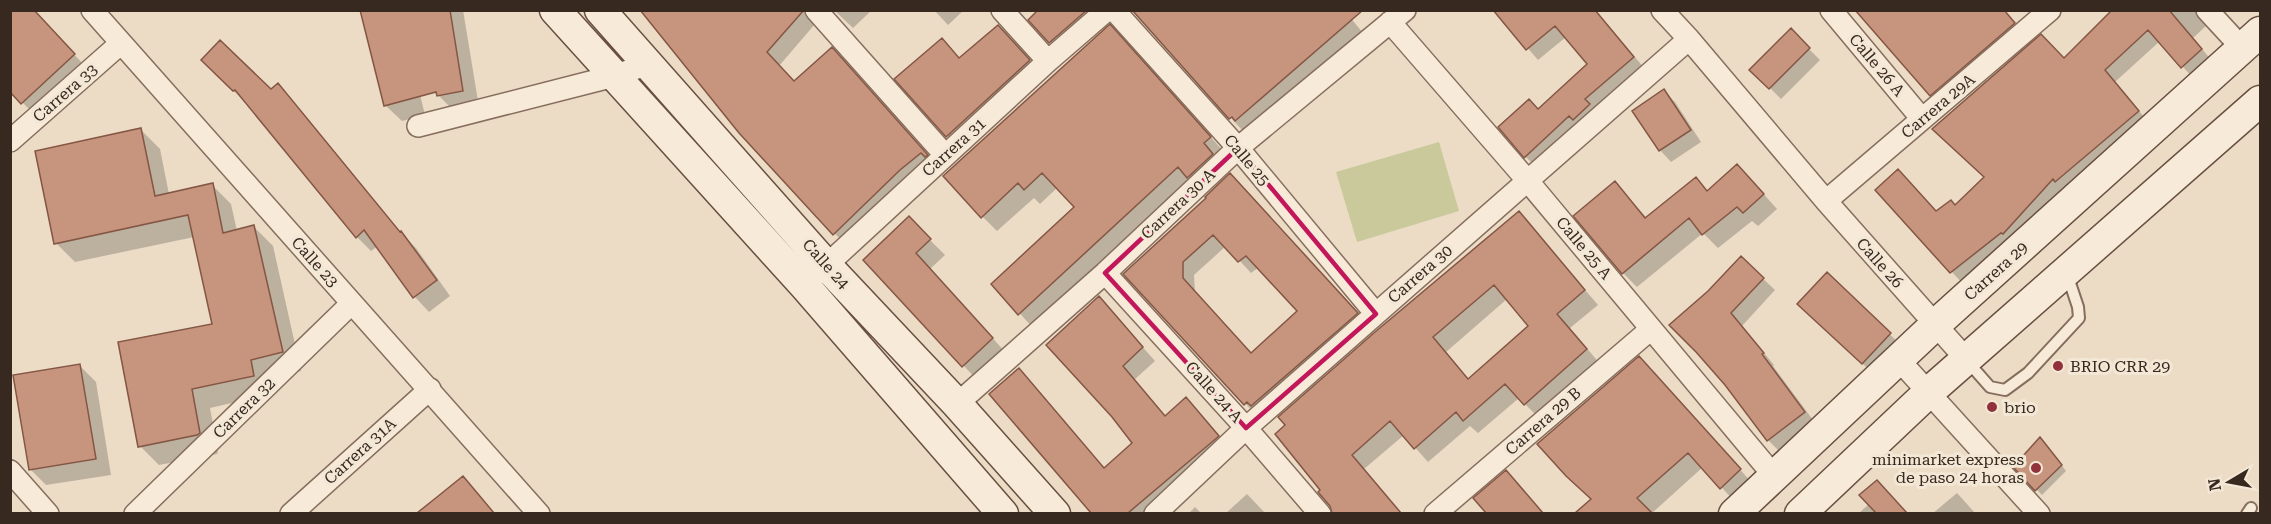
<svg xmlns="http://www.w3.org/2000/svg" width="2271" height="524" font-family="'Roboto Serif',serif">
  <rect width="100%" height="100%" fill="#ecdcc6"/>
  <path fill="#c9c99b" d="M1439 142 1459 211 1357 242 1336 172Z"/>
  <path fill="#0003" fill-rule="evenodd" d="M399 10 425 115 402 121 385 105Z
    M424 10H463L479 107 454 111 438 95Z
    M642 10H827L779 66 795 82 845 62 940 169 848 247 773 170Z
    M832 10H872L853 28 835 11Z
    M934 10H963V11L948 25Z
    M1040 10H1091L1061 53 1030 20Z
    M1134 10H1344L1363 33 1248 132 1244 128 1242 130 1231 118Z
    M1495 10H1595L1645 69 1537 168 1526 157 1538 110 1590 64 1566 37 1538 60Z
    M2003 10 2027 37 1944 108 1931 95Z
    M2110 10H2212L2205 19 2206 26 2193 38 2212 61 2193 78 2160 41 2115 82 2149 123 1963 284 1877 190 1937 212 1956 206 1986 177 2064 59 2112 13Z
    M1791 31 1820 60 1781 99 1752 70Z
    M54 33 85 66 34 114 10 90Z
    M1009 38 1040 72 959 148 896 79 942 40 960 59Z
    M1125 41 1224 152 1034 329 993 284 1076 207 1058 187 1040 204 1034 198 997 231 982 216Z
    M203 60 271 91 278 85 292 100 402 234 416 248 450 296 429 312 415 297 378 246 371 251 357 237 248 105Z
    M1664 91 1675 102 1701 142 1671 162 1660 150 1634 111Z
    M141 130 160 149 169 194 212 185 231 204 237 231 254 227 273 246 301 371 269 379 272 394 210 408 218 452 217 454 159 465 140 446 213 325 194 237 75 262 56 243Z
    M1696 179 1709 192 1752 181 1777 209 1758 226 1752 221 1718 248 1703 233 1637 287 1623 273 1615 183 1647 218Z
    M1242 187 1369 326 1257 416 1125 274ZM1226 246 1251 273 1259 267 1299 311 1252 354 1195 292 1194 275Z
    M1519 213 1598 305 1570 328 1600 364 1539 418 1519 398 1478 433 1470 426 1428 462 1404 435 1364 469 1402 514H1334V511L1320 492ZM1507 299 1530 327 1469 380 1446 352Z
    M924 234 945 255 930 269 1007 354 978 381 865 260Z
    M1741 258 1775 290 1742 326 1774 365 1773 366 1816 424 1780 452 1768 440 1727 384 1709 292Z
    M1827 274 1906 350 1879 379 1816 320Z
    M1099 298 1155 361 1134 380 1166 417 1186 399 1231 449 1156 514H1093L992 394 1032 383 1105 469 1134 444Z
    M1639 358 1754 485 1735 502 1703 467 1651 514H1578L1629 466Z
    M80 366 96 382 111 475 46 485 30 469Z
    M2046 444 2066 471 2042 495 2015 467Z
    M463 478 494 514H419Z
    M1877 482 1892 497 1907 514H1858L1869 504Z
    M1517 483 1543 514H1488L1475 498Z
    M1957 493 1976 514H1932Z
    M1247 494 1266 514H1225Z
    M1195 507 1202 514H1188Z"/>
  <path fill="#c7947e" stroke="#845644" stroke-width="1.5" fill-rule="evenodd" d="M10 10H34L75 54 21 104 10 92Z
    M360 10H450L463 91 437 96 436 92 384 106Z
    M640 10H804L767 52 794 81 832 47 928 155 925 157 921 153 900 170 833 235 739 133Z
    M1038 10H1087L1049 43 1028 20Z
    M1132 10H1363L1235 121 1232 117 1229 119Z
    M1493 10H1595L1634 57 1585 99 1590 104 1573 120 1569 116 1524 158 1498 127 1529 99 1538 109 1587 64 1555 26 1526 50Z
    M1855 10H2004L2015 23 1930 96Z
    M2112 10H2169L2202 49 2181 68 2148 30 2105 70 2139 111 2055 182 2053 179 2003 234 2001 233 1950 273 1875 190 1898 169 1936 211 1951 200 1955 205 1984 177 1932 129 2041 34 2064 58Z
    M1110 24 1211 137 1204 143 1213 154 1187 178 1178 167 1018 315 991 284 1074 207 1042 173 1024 190 1018 183 981 218 943 176Z
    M998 25 1030 60 946 137 894 79 942 38 959 58Z
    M1791 28 1810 48 1769 89 1749 70Z
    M220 40 271 89 278 83 400 232 401 231 437 280 413 298 364 230 356 238 235 90 233 91 201 60Z
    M1664 89 1691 130 1659 151 1632 111Z
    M141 128 155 196 213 183 223 233 254 225 283 352 251 360 254 376 192 389 200 433 197 435 138 447 118 342 212 324 188 215 54 244 35 151Z
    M1737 164 1764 194 1743 213 1737 207 1702 235 1689 218 1622 274 1573 216 1615 181 1645 218 1696 177 1707 191Z
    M1230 173 1358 313 1251 406 1247 402 1244 405 1123 274 1206 198 1205 197ZM1213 235 1238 262 1246 256 1297 311 1251 353 1183 278V262Z
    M1519 211 1585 290 1557 314 1587 349 1524 405 1505 384 1463 421 1456 412 1414 449 1390 421 1352 455 1401 513H1332L1330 506 1318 492 1320 490 1275 434 1285 425 1278 417 1375 332ZM1494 285 1528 326 1468 379 1433 337Z
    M909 216 931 239 916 253 993 338 962 367 863 260Z
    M1741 256 1764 278 1731 313 1764 353 1762 354 1805 412 1767 441 1725 385 1696 352 1669 325 1708 291Z
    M1827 272 1891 333 1862 364 1797 304Z
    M1099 296 1143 347 1123 366 1165 416 1186 397 1219 436 1128 513H1091L989 394 1019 368 1104 468 1132 443 1112 417 1046 345Z
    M1639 356 1741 469 1720 489 1688 453 1637 498 1652 513H1575L1591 499 1566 476 1537 444Z
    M80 364 96 459 29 470 13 375Z
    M2040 437 2062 465 2035 491 2013 467Z
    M1506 470 1543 513H1486L1473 498Z
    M463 476 494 513H417L437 497Z
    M1877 480 1907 513H1876L1859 495Z"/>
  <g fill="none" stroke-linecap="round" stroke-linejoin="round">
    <defs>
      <path id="lane" d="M1968 362 1990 387 2005 390 2028 373 2079 318 2078 307 2067 274
        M2247 514 2251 508"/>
      <path id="street" d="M92 10 539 514
        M816 10 945 155
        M1002 10 1048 61
        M1114 10 1238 148 1376 314
        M1662 10 1689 39 1826 201 1966 359
        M1831 10 1922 119
        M2207 10 2243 49
        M1390 22 1527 180 1774 476
        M418 126 614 76 648 64
        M10 141 120 44
        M1826 201 2050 10
        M818 273 1048 61 1107 10
        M1105 273 1246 428 1320 514
        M1899 360 2039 514
        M957 404 1105 273 1238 148 1405 10
        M10 471 48 514
        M135 514 352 303
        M291 514 430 389
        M1155 514 1246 428 1689 39
        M1435 514 1651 329"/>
      <path id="secondary" d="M555 10 804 285 1003 514
        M600 10 826 265 957 404 1055 514
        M1734 514 1935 325 2260 32
        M1800 514 1929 392 2260 101"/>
    </defs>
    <use href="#lane" stroke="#866e5d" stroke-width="14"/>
    <use href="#street" stroke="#866e5d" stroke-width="24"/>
    <use href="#secondary" stroke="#684f40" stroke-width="33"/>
    <use href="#lane" stroke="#f7ead9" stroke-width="10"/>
    <use href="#street" stroke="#f7ead9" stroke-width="21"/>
    <use href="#secondary" stroke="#f7ead9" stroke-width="30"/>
  </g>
  <path fill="none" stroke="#c2185b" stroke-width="4.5" stroke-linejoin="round" d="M1238 148 1376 314 1246 428 1105 273Z"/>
  <g fill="#91313c" stroke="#f3e7d5" stroke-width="2">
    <circle cx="2058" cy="366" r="6"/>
    <circle cx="1992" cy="407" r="6"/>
    <circle cx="2036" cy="468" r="6"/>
  </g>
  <g text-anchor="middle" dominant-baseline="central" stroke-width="6" stroke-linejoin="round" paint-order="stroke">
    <g font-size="16" fill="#372820" stroke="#f3e7d5">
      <text transform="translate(1877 65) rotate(50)">Calle 26 A</text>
      <text transform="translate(65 93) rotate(-41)">Carrera 33</text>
      <text transform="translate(1938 106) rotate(-40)">Carrera 29A</text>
      <text transform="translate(954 147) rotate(-42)">Carrera 31</text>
      <text transform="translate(1247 160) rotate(50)">Calle 25</text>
      <text transform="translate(1178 204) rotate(-43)">Carrera 30 A</text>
      <text transform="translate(1584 248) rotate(50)">Calle 25 A</text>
      <text transform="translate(315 262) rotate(48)">Calle 23</text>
      <text transform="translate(1880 263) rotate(48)">Calle 26</text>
      <text transform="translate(826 264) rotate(48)">Calle 24</text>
      <text transform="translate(1996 271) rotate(-42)">Carrera 29</text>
      <text transform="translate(1420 274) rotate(-41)">Carrera 30</text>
      <text transform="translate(1214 392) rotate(48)">Calle 24 A</text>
      <text transform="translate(244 408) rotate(-44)">Carrera 32</text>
      <text transform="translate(1543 421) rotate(-41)">Carrera 29 B</text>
      <text transform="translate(360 451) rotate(-42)">Carrera 31A</text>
    </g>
    <g font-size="16" fill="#372820" stroke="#f3e7d5" text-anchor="start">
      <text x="2070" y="366">BRIO CRR 29</text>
      <text x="2004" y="407">brio</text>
      <text x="2024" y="459" text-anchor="end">minimarket express<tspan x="2024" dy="18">de paso 24 horas</tspan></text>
    </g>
  </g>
  <rect width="2271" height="524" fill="none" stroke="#372820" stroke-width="24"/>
  <g transform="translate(2229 482) rotate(260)" stroke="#f3e7d5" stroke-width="4.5" paint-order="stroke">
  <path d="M0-4.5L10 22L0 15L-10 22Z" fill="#372820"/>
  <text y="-9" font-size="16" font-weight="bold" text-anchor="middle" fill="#372820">N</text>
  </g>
</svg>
